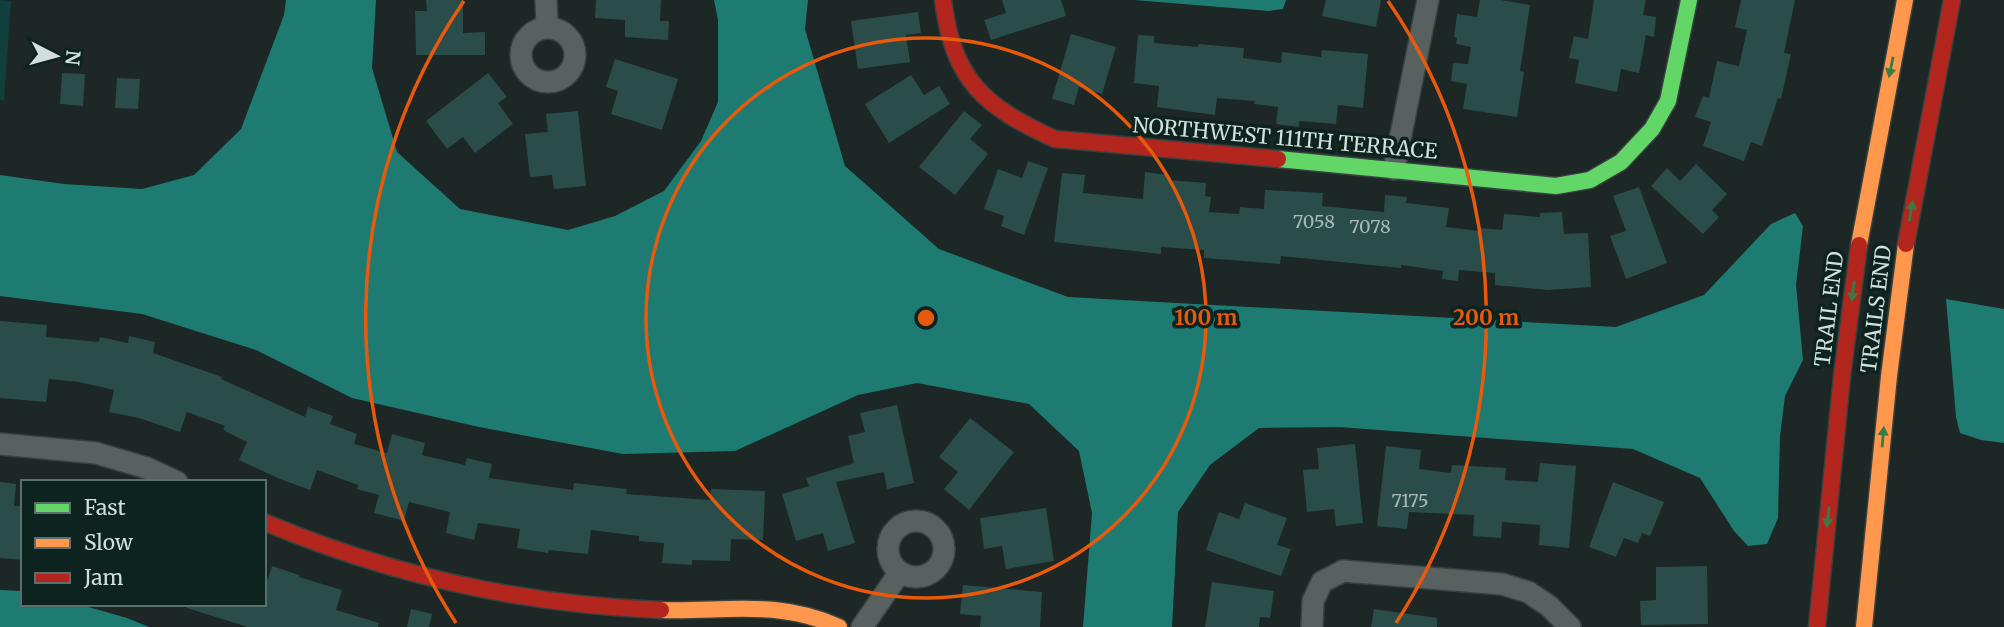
<svg xmlns="http://www.w3.org/2000/svg" width="2004" height="627" font-family="Merriweather,serif">
  <rect width="100%" height="100%" fill="#1c2726"/>
  <path fill="#113f3b" d="M0 0 11 1 4 101 0 100Z"/>
  <path fill="#1e7b72" d="M286 0H376L372 68 397 152 460 209 568 230 615 216 664 191 701 141 718 102V20L714 0H808L805 29 845 166 939 249 1068 297 1616 327 1704 295 1771 224 1795 213 1803 226 1796 285 1803 360 1785 396 1780 436 1778 518 1767 544 1748 546 1734 531 1700 478 1633 449 1339 427 1259 428 1210 465 1178 512 1172 627H1083L1092 513 1079 451 1029 404 917 383 858 395 735 451 623 454 479 427 352 398 256 350 142 314 0 296V175L64 184 142 189 194 175 241 129 284 15Z
    M1134 0H1286L1283 9 1269 11Z
    M1946 299 2004 309V443L1981 440 1960 433 1956 417Z
    M0 590 23 591V604H78L127 618 149 627H0Z"/>
  <path fill="#2a4d4a" d="M426 0H463V33L485 32V55H416L415 11H427Z
    M596 0H661L660 21H669L668 40 625 37V20L595 18Z
    M1002 0H1061L1066 16 991 40 984 20 1006 13Z
    M1326 0H1381L1376 27 1322 16Z
    M1480 0H1501L1530 5 1520 71 1524 72 1517 117 1463 109 1467 84 1451 81 1453 63 1468 64 1471 47 1456 44 1457 38 1454 37 1457 14 1477 17Z
    M1594 0H1646L1643 15 1656 17 1654 37 1646 35 1639 73 1621 69 1617 92 1575 83 1579 60 1569 58 1574 36 1588 39Z
    M1741 0H1795L1784 53 1791 54 1781 99 1778 98 1762 146 1751 142 1744 161 1703 146 1711 122 1695 117 1703 96 1709 98 1717 61 1739 66 1747 30 1735 27Z
    M918 12 921 33 906 35 910 62 858 69 851 21Z
    M1071 34 1116 47 1102 94 1079 87 1074 105 1052 99Z
    M1138 35 1154 36V43L1198 47V44L1244 48 1243 58 1281 63 1282 52 1321 57 1322 50 1368 54 1363 108 1338 105 1336 124 1299 121V127L1276 124 1278 107 1254 104 1255 101 1217 98 1215 115 1157 107 1159 86 1134 83Z
    M615 59 678 79 662 130 611 114 618 91 606 87Z
    M62 73 85 74 83 106 60 104Z
    M488 73 507 97 498 103 513 124 475 153 463 137 447 149 426 121Z
    M911 75 924 95 939 86 950 104 889 143 865 104Z
    M117 78 140 79 138 109 115 108Z
    M578 111 586 186 554 189 552 175 530 177 525 134 548 132 546 114Z
    M964 111 982 125 970 139 988 154 955 195 919 167Z
    M1028 161 1048 168 1024 235 1001 226 1004 216 984 209 998 169 1022 178Z
    M1696 164 1727 194 1712 210 1719 217 1703 234 1651 186 1667 168 1680 181Z
    M1145 172 1168 175V180L1206 183 1205 196 1211 197 1209 212 1239 214 1240 207 1264 209 1265 190 1323 193 1322 206 1384 212 1385 195 1407 197 1406 203 1449 208 1446 227 1478 231V228L1502 230 1504 214 1540 217V213L1562 212 1564 234 1588 233 1591 287 1548 290 1495 285V273L1459 270 1458 281 1442 279 1443 271 1401 265V268L1281 256 1280 264 1204 258V250L1161 247V254L1054 242 1062 173 1085 175 1083 193 1143 199Z
    M1639 187 1667 263 1626 279 1610 236 1626 231 1613 196Z
    M0 321 47 325 46 337 99 342 100 337 128 343 129 336 155 342 153 353 222 377 221 379 305 417 308 407 333 416 330 424 357 434 354 444 387 453 392 434 425 443 422 455 465 465 467 458 492 464 489 478 573 490 574 483 627 489 626 494 710 500 711 489 765 491 763 540 731 539 730 561 692 560V565L662 563 664 543 639 541V536L591 530 588 554 549 550 548 553 517 548 520 529 478 523 474 540 446 533 450 512 409 502 404 521 374 513 379 495 357 489 358 485 317 470 310 490 280 479 239 460 247 442 223 430 225 426 187 412 180 432 139 418 109 412 114 390 79 382 49 379 46 402 0 398Z
    M897 405 914 483 887 489 884 472 836 482 855 543 828 551 823 533 796 541 782 494 809 486 806 478 854 463 848 436 865 432 860 413Z
    M970 418 1014 452 969 510 944 489 958 472 939 457Z
    M1355 444 1363 523 1336 526 1334 509 1307 512 1303 470 1319 469 1317 448Z
    M1386 446 1421 450 1419 469 1451 473 1452 465 1506 468 1505 480 1538 482 1540 463 1576 466 1569 548 1539 545 1540 525 1502 522 1501 538 1473 536 1474 515 1409 512 1407 529 1377 526Z
    M0 482 16 484 14 506H23V560L0 558Z
    M1613 482 1664 502 1650 536 1642 533 1638 543 1624 538 1616 557 1589 547Z
    M1245 503 1287 518 1277 545 1291 549 1281 576 1206 550 1219 512 1239 519Z
    M1046 508 1054 561 1006 569 1002 546 984 549 980 518Z
    M272 566 299 575V577L342 590 336 610 379 623 378 627H248L187 608V604H264V577L268 579Z
    M1707 566 1708 624 1641 625 1640 601 1656 600V567Z
    M1212 582 1274 591 1270 618 1260 617 1259 627H1205Z
    M963 585 1042 592 1040 627H980L981 616 960 614Z
    M411 609 432 614 429 627H407Z
    M1374 609 1437 618V627H1371Z"/>
  <g fill="none" stroke-linecap="round" stroke-linejoin="round">
    <defs>
      <path id="street" d="M546 0 547 27
        M521 55a27 27 0 1 1 54 0a27 27 0 1 1-54 0Z
        M1394 169 1428 0
        M0 444 96 453 147 468 177 482
        M888 549a28 28 0 1 1 56 0a28 28 0 1 1-56 0Z
        M862 627 900 572
        M1312 627 1313 601 1322 582 1343 571 1502 584 1528 592 1549 606 1570 627"/>
      <path id="fast" d="M1278 159 1556 186 1590 180 1621 162 1652 129 1668 101 1689 0"/>
      <path id="slow" d="M1859 245 1905 0
        M661 610C726 612 777 599 839 627
        M1864 627 1889 376 1906 244"/>
      <path id="jam" d="M943 0C953 80 984 107 1055 139L1278 159
        M1906 244 1952 0
        M264 522C390 575 524 605 661 610
        M1817 627 1842 376 1859 245"/>
    </defs>
    <use href="#street" stroke="#384140" stroke-width="24"/>
    <use href="#fast" stroke="#384140" stroke-width="19"/>
    <use href="#slow" stroke="#384140" stroke-width="19"/>
    <use href="#jam" stroke="#384140" stroke-width="19"/>
    <use href="#street" stroke="#58615f" stroke-width="21"/>
    <use href="#fast" stroke="#63d668" stroke-width="16"/>
    <use href="#slow" stroke="#ff974d" stroke-width="16"/>
    <use href="#jam" stroke="#b3261e" stroke-width="16"/>
  </g>
  <defs><path id="oneway-solid" d="M-6-.8H1V-3.2L6.5 0L1 3.2V.8H-6Z" transform="scale(1.75)"/></defs>
  <g fill="#387c44">
    <use href="#oneway-solid" transform="translate(1891 67) rotate(102)"/>
    <use href="#oneway-solid" transform="translate(1911 211) rotate(-80)"/>
    <use href="#oneway-solid" transform="translate(1853 291) rotate(97)"/>
    <use href="#oneway-solid" transform="translate(1883 437) rotate(-85)"/>
    <use href="#oneway-solid" transform="translate(1828 517) rotate(96)"/>
  </g>
  <g fill="none" stroke="#e8590c" stroke-width="3.5">
    <circle cx="926" cy="318" r="280"/>
    <path d="M456 623A560 560 0 0 1 464 1M1388 1A560 560 0 0 1 1396 623"/>
  </g>
  <g text-anchor="middle" dominant-baseline="central" stroke-width="7" stroke-linejoin="round" paint-order="stroke">
    <g font-size="18" fill="#a8bab8">
      <text x="1314" y="221">7058</text>
      <text x="1370" y="226">7078</text>
      <text x="1410" y="500">7175</text>
    </g>
    <g font-size="21" fill="#d2dfdd" stroke="#0d2320">
      <text transform="translate(1285 138) rotate(5)">NORTHWEST 111TH TERRACE</text>
      <text transform="translate(1829 309) rotate(-83)">TRAIL END</text>
      <text transform="translate(1876 309) rotate(-83)">TRAILS END</text>
    </g>
  </g>
  <circle cx="926" cy="318" r="10" fill="#e8590c" stroke="#0d2320" stroke-width="3.5"/>
  <g font-size="21" text-anchor="middle" font-weight="bold" fill="#e8590c" stroke="#0d2320" stroke-width="7" stroke-linejoin="round" paint-order="stroke">
    <text x="1206" y="325">100 m</text>
    <text x="1486" y="325">200 m</text>
  </g>
  <rect x="21" y="480" width="245" height="126" fill="#0d2320" stroke="#5c6e6c" stroke-width="2"/>
  <rect x="35" y="503" width="35" height="10" fill="#63d668" stroke="#5c6e6c" stroke-width="2"/>
  <text x="84" y="515" font-size="21" fill="#d2dfdd">Fast</text>
  <rect x="35" y="538" width="35" height="10" fill="#ff974d" stroke="#5c6e6c" stroke-width="2"/>
  <text x="84" y="550" font-size="21" fill="#d2dfdd">Slow</text>
  <rect x="35" y="573" width="35" height="10" fill="#b3261e" stroke="#5c6e6c" stroke-width="2"/>
  <text x="84" y="585" font-size="21" fill="#d2dfdd">Jam</text>
  <g transform="translate(56 56) rotate(96)" stroke="#0d2320" stroke-width="5" paint-order="stroke">
  <path d="M0-5L12 26L0 18L-12 26Z" fill="#d2dfdd"/>
  <text y="-10" font-size="19" font-weight="bold" text-anchor="middle" fill="#d2dfdd">N</text>
  </g>
</svg>
